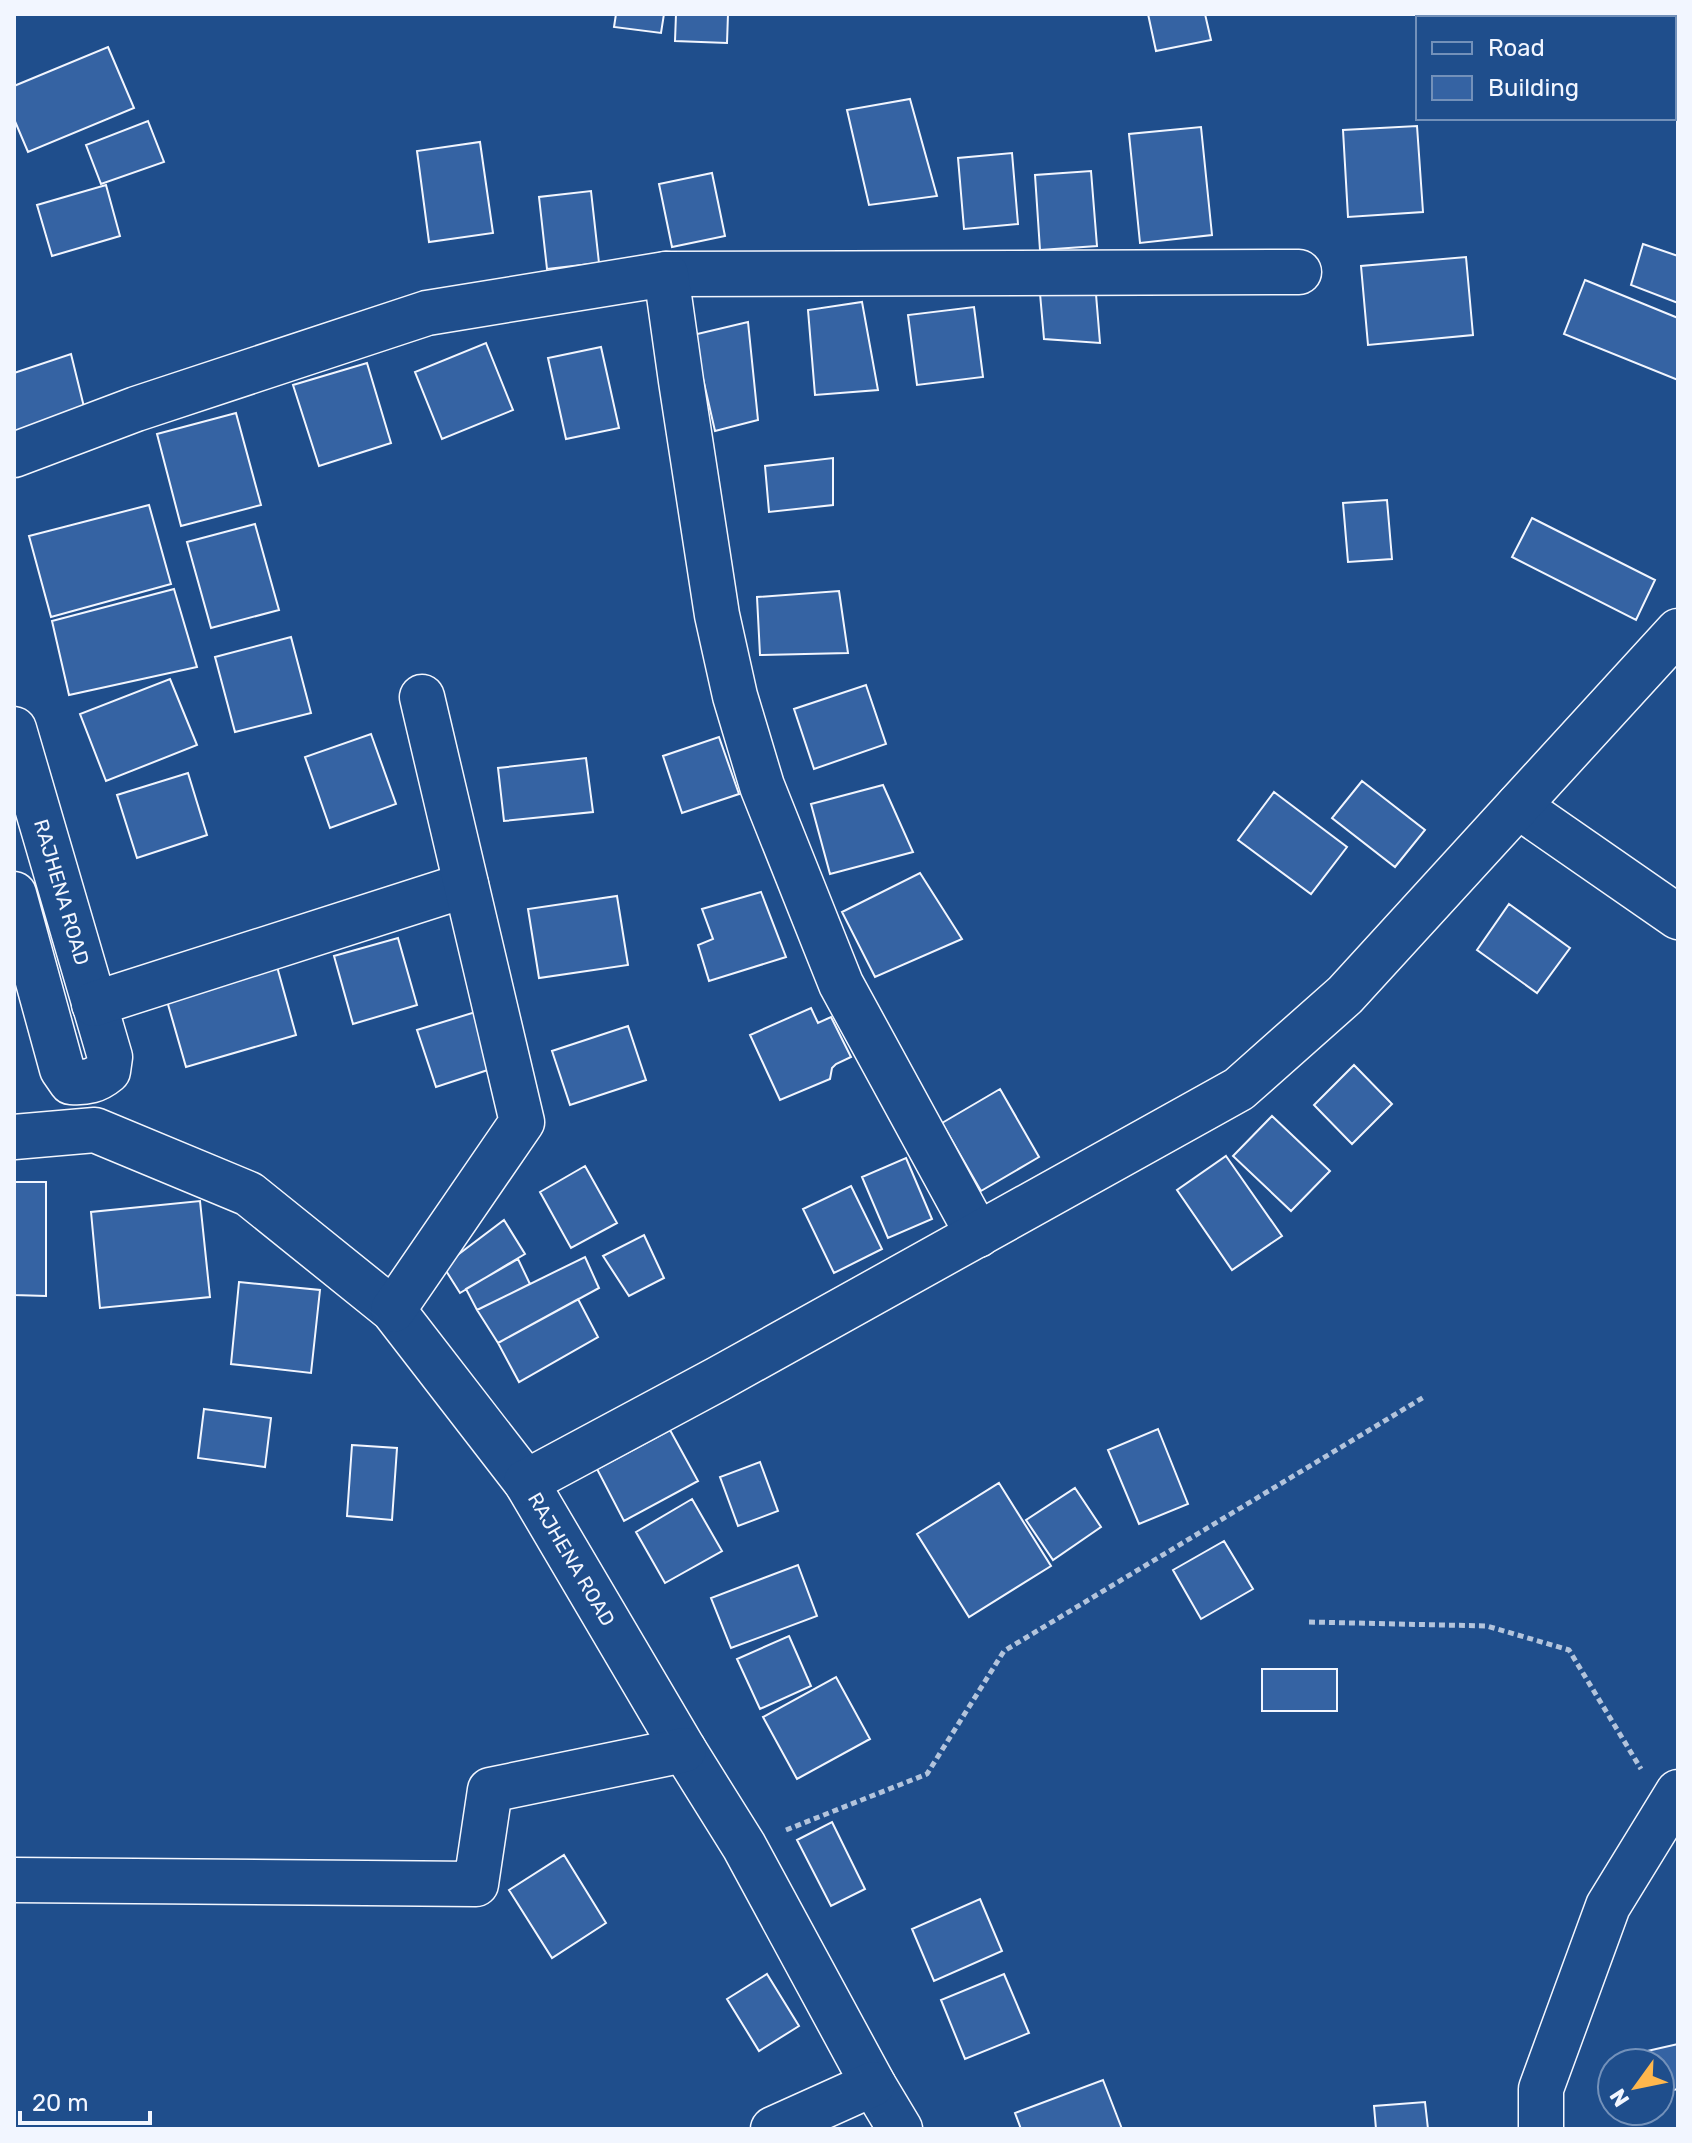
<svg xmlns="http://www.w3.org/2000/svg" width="1692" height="2143" font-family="Rubik,sans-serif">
  <rect width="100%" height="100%" fill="#1f4e8c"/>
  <path fill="#3563a3" stroke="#f2f6ff" stroke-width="2" d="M616 14H664L661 33 614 27Z
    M676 14H728L727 43 675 41Z
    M1148 14H1205L1211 40 1156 51Z
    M1515 14H1594L1595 18H1515Z
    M108 47 134 108 28 152 14 119V86Z
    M910 99 937 196 869 205 847 110Z
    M148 121 164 162 101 184 86 145Z
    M1417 126 1423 212 1348 217 1343 130Z
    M1201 127 1212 235 1140 243 1129 134Z
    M480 142 493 233 429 242 417 151Z
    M1012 153 1018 224 964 229 958 158Z
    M1091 171 1097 246 1040 250 1035 175Z
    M712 173 725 236 672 247 659 184Z
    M106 185 120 236 52 256 37 205Z
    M591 191 599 263 547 269 539 197Z
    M1643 244 1678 256V303L1631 285Z
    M1466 257 1473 335 1368 345 1361 266Z
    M1585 280 1678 318V380L1564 334Z
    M1039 282H1095L1100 343 1044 339Z
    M862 302 878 390 815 395 808 310Z
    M974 307 983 377 917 385 908 315Z
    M748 322 758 420 715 431 693 335Z
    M486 343 513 410 442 439 415 372Z
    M601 347 619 428 566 439 548 358Z
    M71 354 85 411 14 435V373Z
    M367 363 391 443 319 466 293 385Z
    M236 413 261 505 181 526 157 434Z
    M833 458V505L769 512 765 466Z
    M1387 500 1392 559 1348 562 1343 503Z
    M149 505 171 584 51 617 29 536Z
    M1532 518 1655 580 1636 620 1512 557Z
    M255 524 279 610 211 628 187 542Z
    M174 589 197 667 69 695 52 621Z
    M839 591 848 653 760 655 757 597Z
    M291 637 311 713 235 732 215 657Z
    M170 679 197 745 106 781 80 714Z
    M866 685 886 744 814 769 794 709Z
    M371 734 396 804 330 828 305 757Z
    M719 737 739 794 682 813 663 756Z
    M586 758 593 812 504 821 498 768Z
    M188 773 207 835 137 858 117 795Z
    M1362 781 1425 830 1395 867 1332 818Z
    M883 785 913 852 830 874 811 804Z
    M1274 792 1347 847 1311 894 1238 840Z
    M920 873 962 939 875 977 842 912Z
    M761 892 786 957 709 981 698 945 713 939 702 909Z
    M617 896 628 965 539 978 528 909Z
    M1509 904 1570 948 1537 993 1477 950Z
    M398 938 417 1005 353 1024 334 956Z
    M276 963 296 1035 186 1067 165 994Z
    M811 1008 818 1023 831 1017 851 1057 836 1064 832 1068 830 1079 780 1100 750 1035Z
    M482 1010 500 1066 436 1087 417 1030Z
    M628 1026 646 1080 570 1105 552 1051Z
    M1354 1065 1392 1104 1352 1144 1314 1105Z
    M1000 1089 1039 1157 981 1191 942 1123Z
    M1272 1116 1330 1171 1291 1211 1233 1156Z
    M1226 1156 1282 1236 1232 1270 1177 1190Z
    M906 1158 932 1219 888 1238 862 1177Z
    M585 1166 617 1223 571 1248 540 1192Z
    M14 1182H46V1296L14 1295Z
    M851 1186 882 1249 834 1273 803 1209Z
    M200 1201 210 1297 100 1308 91 1212Z
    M504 1220 525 1254 460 1293 443 1266Z
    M644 1235 664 1278 629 1296 603 1256Z
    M585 1257 599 1288 498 1343 477 1310Z
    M518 1259 530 1284 477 1310 466 1289Z
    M239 1282 320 1290 311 1373 231 1364Z
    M578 1299 598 1337 519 1382 498 1343Z
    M204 1409 271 1418 265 1467 198 1458Z
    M1158 1429 1188 1504 1139 1524 1108 1450Z
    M670 1430 698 1481 624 1521 597 1469Z
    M352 1445 397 1448 392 1520 347 1516Z
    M760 1462 778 1511 738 1526 720 1477Z
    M999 1483 1051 1566 969 1617 917 1534Z
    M1075 1488 1101 1527 1053 1560 1026 1520Z
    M692 1499 722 1551 665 1583 636 1532Z
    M1224 1541 1253 1589 1201 1619 1173 1570Z
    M798 1565 817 1616 731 1648 711 1598Z
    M789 1636 811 1686 760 1709 737 1659Z
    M1262 1669H1337V1711H1262Z
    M836 1677 870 1739 797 1779 763 1717Z
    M832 1822 865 1889 831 1906 797 1840Z
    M564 1855 606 1923 552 1958 509 1890Z
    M980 1899 1002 1951 934 1981 912 1929Z
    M767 1974 799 2026 759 2051 727 1999Z
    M1004 1974 1029 2033 965 2059 941 2000Z
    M1678 2044V2089L1660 2093V2063H1636L1634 2054Z
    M1103 2080 1122 2129H1021L1015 2113Z
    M1425 2102 1428 2129H1376L1374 2106Z"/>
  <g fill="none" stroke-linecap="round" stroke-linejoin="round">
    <defs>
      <g id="minor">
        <path d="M666 274 1299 272"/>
        <path d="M14 455 136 409 427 313 666 274 681 381 717 615 735 696 762 786 841 984 978 1235"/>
        <path id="s1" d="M14 729 110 1057 108 1071C96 1081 86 1083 71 1082L62 1069 14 894"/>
        <path d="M1518 806 1678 917"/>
        <path d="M94 1004 466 885"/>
        <path id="s2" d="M14 1137 95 1130 249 1194 393 1310 526 1482 684 1750 744 1846 873 2084 900 2129"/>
        <path d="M393 1310 522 1122 422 697"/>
        <path d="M526 1482 718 1379 1239 1089 1345 995 1678 631"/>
        <path d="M14 1880 476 1884 490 1790 684 1750"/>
        <path d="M773 2129 873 2084"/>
        <path d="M1541 2129V2089L1608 1906 1678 1792"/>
      </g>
    </defs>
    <use href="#minor" stroke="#f2f6ff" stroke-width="47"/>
    <path stroke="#b3c4dc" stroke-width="5" stroke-dasharray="6 4" stroke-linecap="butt" d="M1309 1622 1487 1626 1569 1650 1641 1769
      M786 1830 927 1774 1004 1651 1424 1397"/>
    <use href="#minor" stroke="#1f4e8c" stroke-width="44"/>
  </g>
  <g text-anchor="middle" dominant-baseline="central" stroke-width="6" stroke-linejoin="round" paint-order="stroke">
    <g font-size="20" fill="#f2f6ff" stroke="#1f4e8c">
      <text stroke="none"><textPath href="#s1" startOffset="170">RAJHENA ROAD</textPath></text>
      <text stroke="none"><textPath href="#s2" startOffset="740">RAJHENA ROAD</textPath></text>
    </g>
  </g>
  <rect width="1692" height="2143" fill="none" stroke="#f2f6ff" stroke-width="32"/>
  <rect x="1416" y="16" width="260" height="104" fill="#1f4e8c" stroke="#7391ba" stroke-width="2"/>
  <rect x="1432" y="42" width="40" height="12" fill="#1f4e8c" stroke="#7391ba" stroke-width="2"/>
  <text x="1488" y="56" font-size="24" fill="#f2f6ff">Road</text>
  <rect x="1432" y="76" width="40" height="24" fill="#3563a3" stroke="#7391ba" stroke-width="2"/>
  <text x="1488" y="96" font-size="24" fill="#f2f6ff">Building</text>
  <g transform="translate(1636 2087) rotate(237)"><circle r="38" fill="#1f4e8c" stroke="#7391ba" stroke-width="2"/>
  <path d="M0-6L14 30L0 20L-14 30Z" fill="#ffb74d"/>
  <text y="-12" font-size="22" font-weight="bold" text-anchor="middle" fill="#f2f6ff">N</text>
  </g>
  <path d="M20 2111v12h130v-12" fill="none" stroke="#f2f6ff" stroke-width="4"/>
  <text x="32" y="2111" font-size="24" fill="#f2f6ff" stroke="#1f4e8c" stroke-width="6" paint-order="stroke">20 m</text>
</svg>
